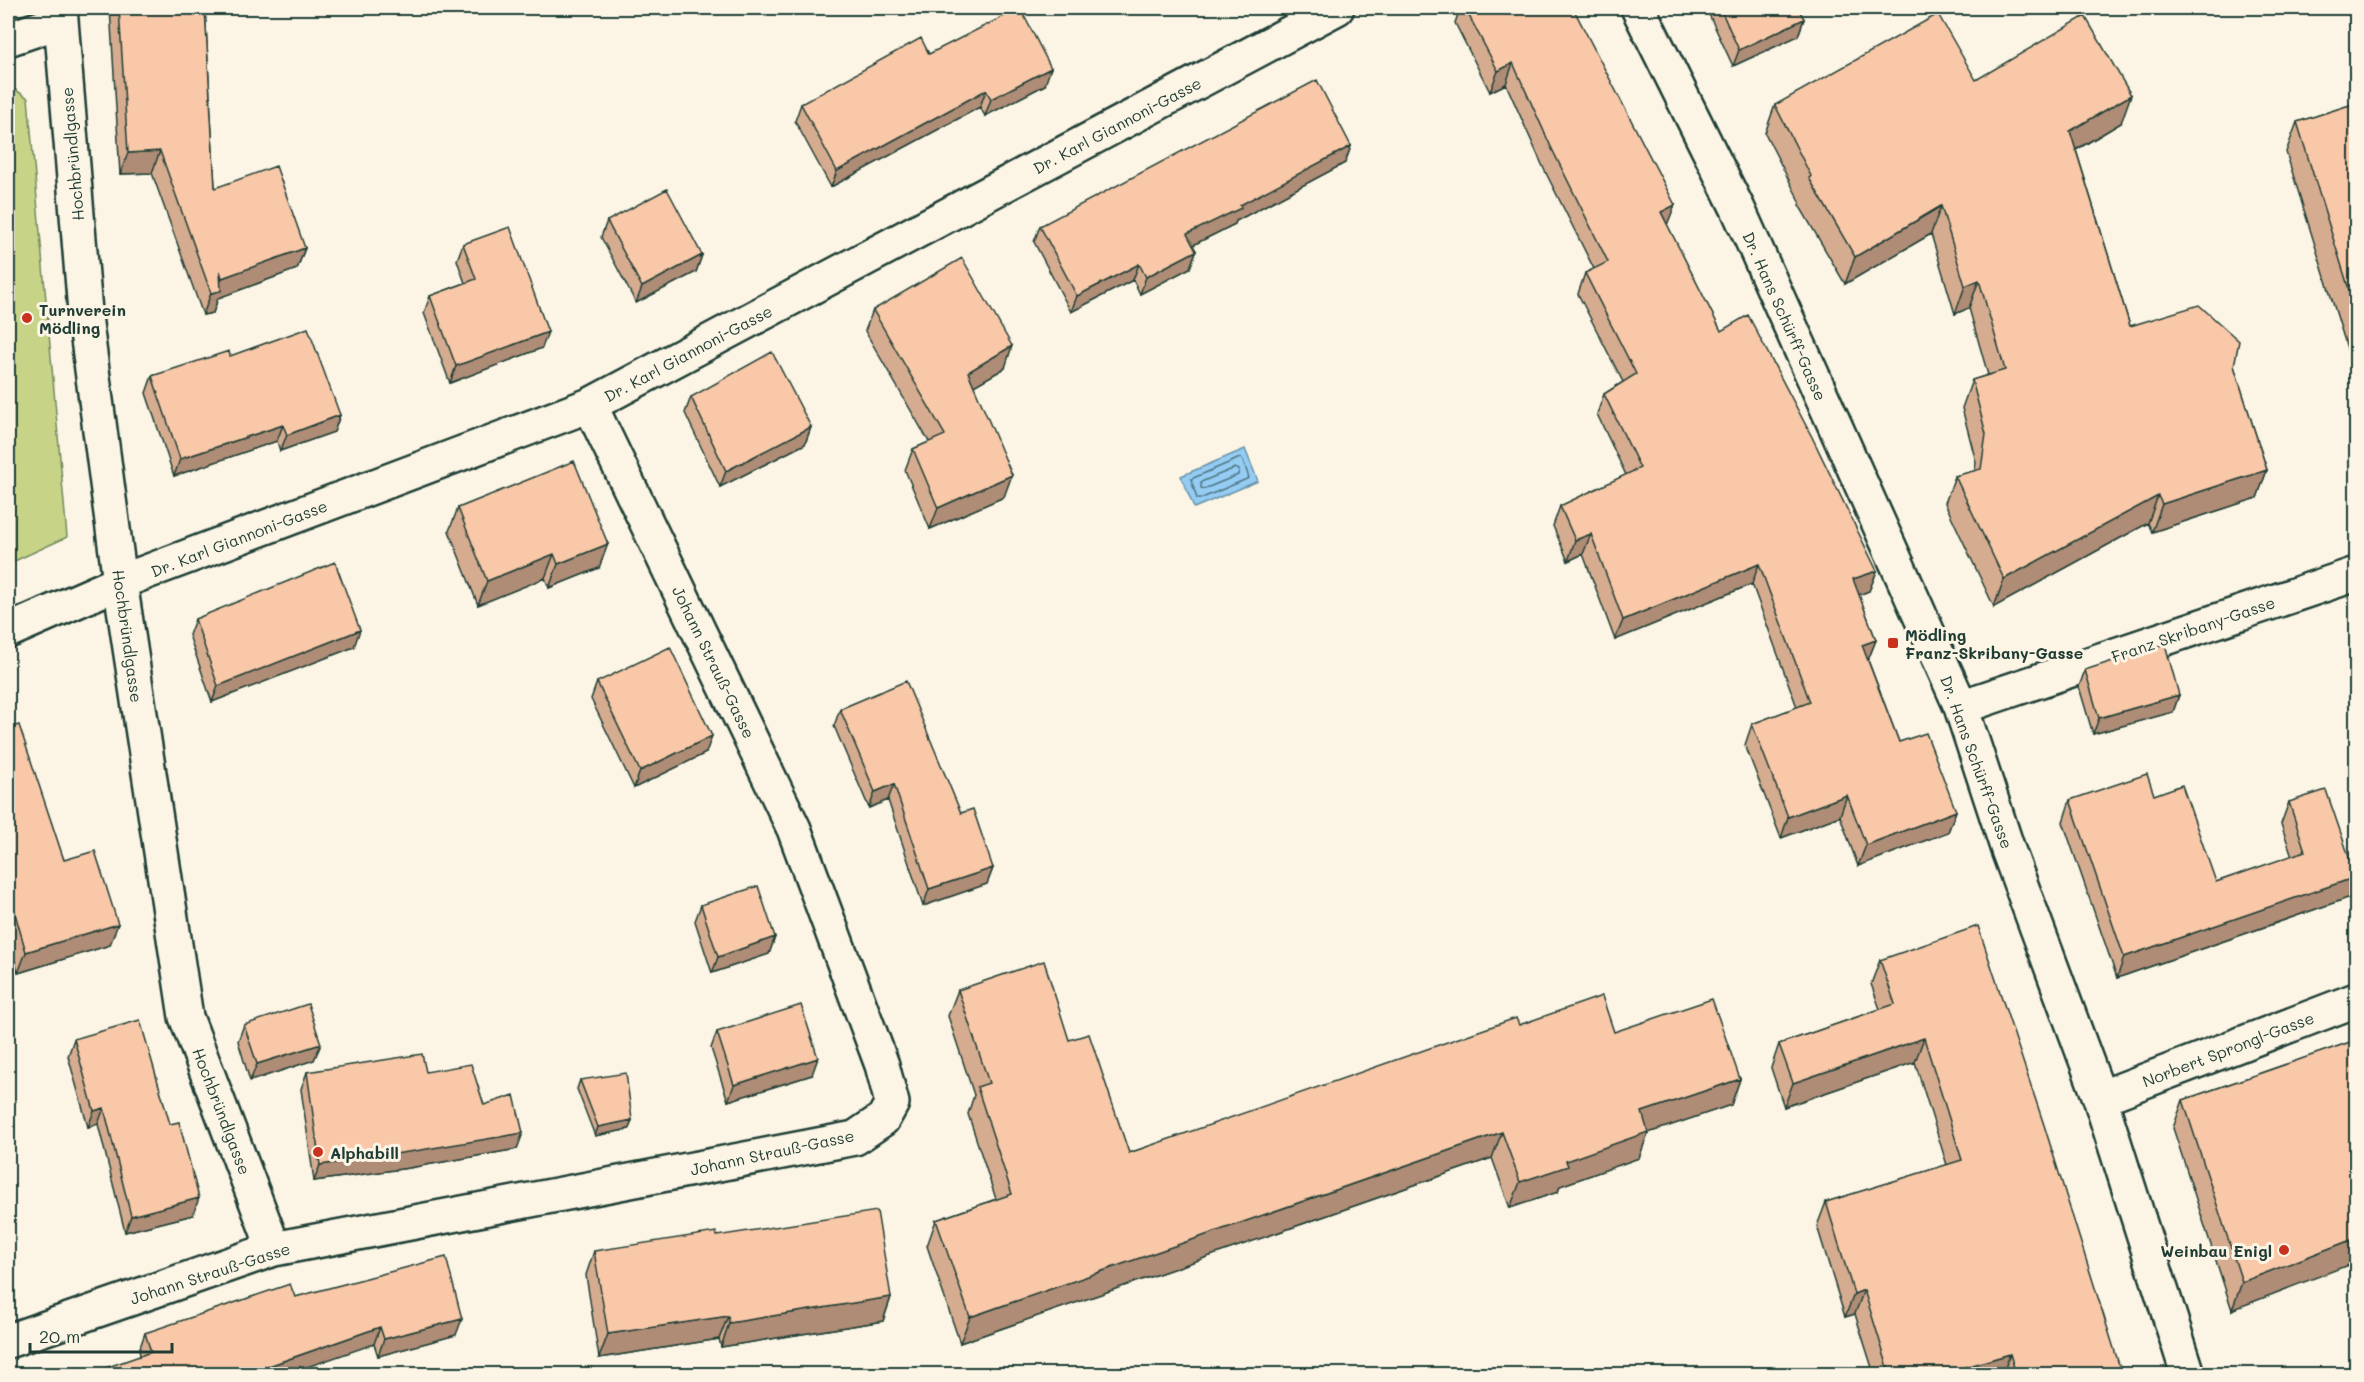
<svg xmlns="http://www.w3.org/2000/svg" width="2364" height="1382" font-family="Mali,sans-serif">
  <rect width="100%" height="100%" fill="#fcf5e5"/>
  <filter id="ink" filterUnits="userSpaceOnUse"><feTurbulence type="fractalNoise" baseFrequency=".0167" numOctaves="2"/><feDisplacementMap in="SourceGraphic" scale="12" xChannelSelector="R" yChannelSelector="G"/><feConvolveMatrix kernelMatrix="1 2 1 2 8 2 1 2 1" color-interpolation-filters="sRGB"/></filter>
  <g filter="url(#ink)">
    <path fill="#c7d488" stroke="#73885e" stroke-width="1.5" d="M8 85 28 98 67 537 8 564Z"/>
    <path fill="#95ccf4" stroke="#6693a7" stroke-width="1.5" d="M1245 449 1258 481 1194 508 1181 476Z"/>
    <g fill="none" stroke-linecap="round" stroke-linejoin="round">
      <path stroke="#4e7681" stroke-width="1.5" d="M1240 458 1243 460 1249 478 1200 499H1197L1191 479Z
        M1235 468 1239 470 1238 475 1204 489 1201 488V482Z"/>
      <defs>
        <path id="minor" d="M60 8 86 324 120 582 186 1017 274 1249
          M1638 8 1738 209 1961 707 2008 850 2100 1098 2188 1374
          M8 39 61 21
          M8 631 120 582 590 405 1337 8
          M1961 707 2356 574
          M2100 1098 2356 1000
          M8 1341 274 1249 855 1138 883 1119 892 1103 882 1065 794 829 590 405"/>
      </defs>
      <use href="#minor" stroke="#1f3d34" stroke-width="38"/>
      <use href="#minor" stroke="#fcf5e5" stroke-width="33"/>
    </g>
    <path fill="#d6ac90" stroke="#1f3d34" stroke-width="1.5" d="M110 8H205L215 188 305 248 297 269 218 298 213 313 203 315 152 173 120 174Z
      M1460 8H1573L1667 225 1721 331 1877 571 1869 591 1859 595 1876 640 1868 660 1899 742 1956 811 1948 832 1858 866 1840 816 1781 838 1745 745 1752 724 1797 707 1752 584 1615 640 1583 554 1568 561 1553 526 1560 506 1626 475 1597 414 1604 394 1623 382 1578 294 1585 273 1594 269 1544 169 1506 84 1490 92 1455 23Z
      M1706 8H1798L1804 19 1798 36 1733 66Z
      M929 54 1045 85 985 116 980 107 831 187 795 121 801 104Z
      M1976 80 2121 123 2076 150 2130 326 2234 366 2267 470 2257 498 2152 532 2148 523 1994 607 1945 503 1955 476 1975 471 1976 462 1962 408 1972 380 1988 375 1969 308 1955 314 1931 234 1845 284 1799 205 1800 202 1765 133 1775 105Z
      M2356 103V377L2286 152 2297 122Z
      M1351 146 1345 163 1236 221 1235 224 1193 245 1196 251 1190 268 1140 294 1133 280 1071 312 1034 242 1040 226Z
      M607 221 702 255 696 272 636 303 601 237Z
      M463 244 542 348 450 383 424 313 430 296 465 283 457 260Z
      M873 310 1005 368 973 386 1004 497 930 529 905 470 913 449 929 442 865 331Z
      M230 356 340 415 334 432 280 451 277 441 174 476 146 393 152 376Z
      M691 397 811 427 805 444 720 487 685 413Z
      M458 508 599 568 549 588 545 578 478 605 449 531Z
      M195 619 354 647 212 702 189 635Z
      M2085 670 2179 695 2173 712 2093 734 2079 687Z
      M597 682 706 753 634 788 591 699Z
      M840 709 961 813 993 868 987 884 923 906 888 800 869 808 834 726Z
      M8 728 64 860 110 945 18 973 8 937Z
      M2154 795 2216 882 2292 856 2281 824 2289 802 2356 877 2348 898 2117 978 2063 822 2070 800Z
      M701 905 775 937 769 954 712 973 695 921Z
      M1880 960 2121 1371 2119 1374H1874L1855 1314 1845 1317 1817 1226 1826 1202 1947 1165 1915 1062 1784 1107 1771 1068 1779 1044 1880 1009 1871 984Z
      M958 990 1069 1040 1129 1153 1519 1025 1614 1032 1740 1079 1731 1105 1648 1133 1639 1158 1560 1186 1558 1192 1510 1208 1492 1158 960 1343 927 1246 936 1220 996 1199 968 1114 974 1095 948 1016Z
      M244 1025 321 1044 314 1060 250 1081 238 1041Z
      M717 1032 812 1075 728 1101 711 1048Z
      M74 1039 170 1124 193 1215 125 1232 98 1124 88 1127 68 1056Z
      M2356 1040 2232 1310 2173 1128 2183 1100Z
      M307 1072H426L484 1105 517 1149 409 1168 314 1181 301 1089Z
      M580 1080 632 1120 629 1129 595 1136 577 1089Z
      M717 1236 891 1297 883 1321 721 1347 719 1339 599 1358 586 1275 594 1251Z
      M295 1297 456 1335 378 1356 374 1344 140 1355 139 1350 145 1333Z"/>
    <path fill="#ae8c76" stroke="#1f3d34" stroke-width="1.5" d="M1804 19 1798 36 1733 66 1739 50Z
      M1513 63 1506 84 1490 92 1498 71Z
      M1051 68 1045 85 985 116 991 99Z
      M986 90 980 107 831 187 837 171Z
      M2131 95 2121 123 2060 159 2070 131Z
      M1351 146 1345 163 1236 221 1235 224 1181 251 1187 234 1240 205Z
      M160 151 152 173 120 174 128 153Z
      M1675 205 1667 225 1661 212Z
      M1941 206 1931 234 1845 284 1855 257Z
      M305 248 297 269 218 298 213 313 203 315 211 293 216 292 222 278Z
      M1196 251 1190 268 1140 294 1146 277Z
      M702 255 696 272 636 303 642 287Z
      M1139 264 1133 280 1071 312 1077 296Z
      M1979 280 1969 308 1955 314 1965 286Z
      M548 332 542 348 450 383 456 366Z
      M1012 346 1005 368 960 394 968 372Z
      M340 415 334 432 280 451 287 435Z
      M283 425 277 441 174 476 180 459Z
      M811 427 805 444 720 487 726 471Z
      M2267 470 2257 498 2152 532 2162 504Z
      M1012 475 1004 497 930 529 938 508Z
      M2158 496 2148 523 1994 607 2004 579Z
      M1591 534 1583 554 1568 561 1575 540Z
      M608 544 599 568 549 588 558 564Z
      M554 554 545 578 478 605 487 581Z
      M1759 564 1752 584 1615 640 1623 620Z
      M1877 571 1869 591 1845 600 1853 579Z
      M360 630 354 647 212 702 218 686Z
      M1876 640 1868 660 1854 666 1862 645Z
      M2179 695 2173 712 2093 734 2099 718Z
      M712 736 706 753 634 788 640 771Z
      M894 784 888 800 869 808 875 792Z
      M1847 795 1840 816 1781 838 1788 817Z
      M1956 811 1948 832 1858 866 1866 845Z
      M993 868 987 884 923 906 929 889Z
      M2356 877 2348 898 2117 978 2124 957Z
      M118 924 110 945 18 973 26 952Z
      M775 937 769 954 712 973 718 957Z
      M1924 1038 1915 1062 1784 1107 1793 1083Z
      M321 1044 314 1060 250 1081 257 1064Z
      M818 1058 812 1075 728 1101 734 1085Z
      M1740 1079 1731 1105 1648 1133 1639 1158 1560 1186 1558 1192 1510 1208 1520 1182 1566 1161 1642 1112Z
      M104 1108 98 1124 88 1127 94 1111Z
      M632 1120 629 1129 595 1136 598 1127Z
      M1502 1132 1492 1158 960 1343 970 1317Z
      M523 1133 517 1149 409 1168 314 1181 320 1165Z
      M199 1198 193 1215 125 1232 131 1216Z
      M2356 1238V1262L2232 1310 2242 1282Z
      M1864 1290 1855 1314 1845 1317 1854 1294Z
      M891 1297 883 1321 721 1347 729 1323Z
      M728 1316 719 1339 599 1358 608 1334Z
      M462 1319 456 1335 378 1356 384 1339Z
      M380 1327 374 1344 287 1374H246Z
      M2010 1354 2003 1374H1941Z
      M2121 1371 2119 1374H2107Z"/>
    <path fill="#f9c8a8" stroke="#1f3d34" stroke-width="1.5" d="M119 8H205L215 188 276 166 305 248 222 278 220 271 221 291 211 293 160 151 128 153Z
      M1020 8 1051 68 991 99 986 90 837 171 801 104 921 38 929 54Z
      M1465 8H1573L1675 205 1661 212 1721 331 1748 315 1812 437 1877 571 1853 579 1876 640 1862 645 1899 742 1926 733 1956 811 1866 845 1847 795 1788 817 1752 724 1810 702 1759 564 1623 620 1591 534 1575 540 1560 506 1640 468 1604 394 1636 374 1585 273 1608 262 1552 149 1513 63 1498 71Z
      M1720 8H1798L1804 19 1739 50Z
      M1938 14 1976 80 2085 16 2131 95 2070 131 2130 326 2199 305 2239 341 2234 366 2267 470 2162 504 2158 496 2004 579 1955 476 1981 469 1986 434 1972 380 2005 370 1979 280 1965 286 1941 206 1855 257 1809 178 1811 176 1775 105Z
      M1317 80 1351 146 1240 205 1241 208 1187 234 1196 251 1146 277 1139 264 1077 296 1040 226Z
      M2356 103V312L2297 122Z
      M667 189 702 255 642 287 607 221Z
      M510 227 548 332 456 366 430 296 476 279 463 244Z
      M962 258 1012 346 968 372 1012 475 938 508 913 449 945 435 873 310Z
      M308 328 340 415 287 435 283 425 180 459 152 376 229 351 230 356Z
      M772 352 811 427 726 471 691 397Z
      M574 461 608 544 558 564 554 554 487 581 458 508Z
      M335 562 360 630 218 686 195 619Z
      M2165 644 2179 695 2099 718 2085 670Z
      M670 647 712 736 640 771 597 682Z
      M906 681 961 813 973 809 993 868 929 889 894 784 875 792 840 709Z
      M19 725 64 860 95 851 118 924 26 952 8 889V728Z
      M2147 774 2154 795 2182 785 2216 882 2305 851 2289 802 2326 790 2356 877 2124 957 2070 800Z
      M758 886 775 937 718 957 701 905Z
      M1978 926 2044 1125 2121 1371 2107 1374H2016L2010 1354 1941 1374H1890L1864 1290 1854 1294 1826 1202 1962 1160 1924 1038 1793 1083 1779 1044 1895 1004 1880 960Z
      M1044 961 1069 1040 1089 1034 1129 1153 1516 1018 1519 1025 1602 996 1614 1032 1712 999 1740 1079 1642 1112 1648 1132 1566 1161 1568 1166 1520 1182 1502 1132 970 1317 936 1220 1012 1194 977 1087 989 1083 958 990Z
      M308 1004 321 1044 257 1064 244 1025Z
      M801 1005 818 1058 734 1085 717 1032Z
      M140 1020 170 1124 179 1122 199 1198 131 1216 104 1108 94 1111 74 1039Z
      M2356 1040V1238L2242 1282 2183 1100Z
      M422 1054 426 1072 471 1064 484 1105 514 1095 523 1133 415 1151 320 1165 307 1072Z
      M626 1073 632 1120 598 1127 580 1080Z
      M877 1211 891 1297 729 1323 728 1316 608 1334 594 1251 716 1232 717 1236Z
      M446 1257 462 1319 384 1339 380 1327 246 1374H88L151 1352 145 1333 290 1284 295 1297Z"/>
  </g>
  <g fill="#c8321e" stroke="#fcf5e5" stroke-width="2">
    <circle cx="27" cy="318" r="6"/>
    <rect x="1887" y="637" width="12" height="12" rx="3"/>
    <circle cx="318" cy="1152" r="6"/>
    <circle cx="2284" cy="1250" r="6"/>
  </g>
  <g text-anchor="middle" dominant-baseline="central" stroke-width="6" stroke-linejoin="round" paint-order="stroke">
    <g font-size="16" fill="#1f3d34" stroke="#fcf5e5">
      <text transform="translate(1117 125) rotate(-28)">Dr. Karl Giannoni-Gasse</text>
      <text transform="translate(72 154) rotate(-95)">Hochbründlgasse</text>
      <text transform="translate(1785 316) rotate(66)">Dr. Hans Schürff-Gasse</text>
      <text transform="translate(688 353) rotate(-28)">Dr. Karl Giannoni-Gasse</text>
      <text transform="translate(239 538) rotate(-21)">Dr. Karl Giannoni-Gasse</text>
      <text transform="translate(2193 629) rotate(-19)">Franz Skribany-Gasse</text>
      <text transform="translate(128 636) rotate(82)">Hochbründlgasse</text>
      <text transform="translate(714 662) rotate(64)">Johann Strauß-Gasse</text>
      <text transform="translate(1977 762) rotate(70)">Dr. Hans Schürff-Gasse</text>
      <text transform="translate(2228 1049) rotate(-21)">Norbert Sprongl-Gasse</text>
      <text transform="translate(222 1111) rotate(69)">Hochbründlgasse</text>
      <text transform="translate(772 1152) rotate(-12)">Johann Strauß-Gasse</text>
      <text transform="translate(210 1273) rotate(-18)">Johann Strauß-Gasse</text>
    </g>
    <g font-size="16" font-weight="bold" fill="#1f3d34" stroke="#fcf5e5" text-anchor="start">
      <text x="39" y="309">Turnverein<tspan x="39" dy="18">Mödling</tspan></text>
      <text x="1905" y="634">Mödling<tspan x="1905" dy="18">Franz-Skribany-Gasse</tspan></text>
      <text x="330" y="1152">Alphabill</text>
      <text x="2272" y="1250" text-anchor="end">Weinbau Enigl</text>
    </g>
  </g>
  <rect width="2364" height="1382" fill="none" stroke="#fcf5e5" stroke-width="30"/>
  <rect x="15" y="15" width="2334" height="1352" fill="none" stroke="#1f3d34" stroke-width="2" filter="url(#ink)"/>
  <path d="M30 1343v9h142v-9" fill="none" stroke="#1f3d34" stroke-width="3"/>
  <text x="39" y="1343" font-size="18" fill="#1f3d34" stroke="#fcf5e5" stroke-width="4.5" paint-order="stroke">20 m</text>
</svg>
